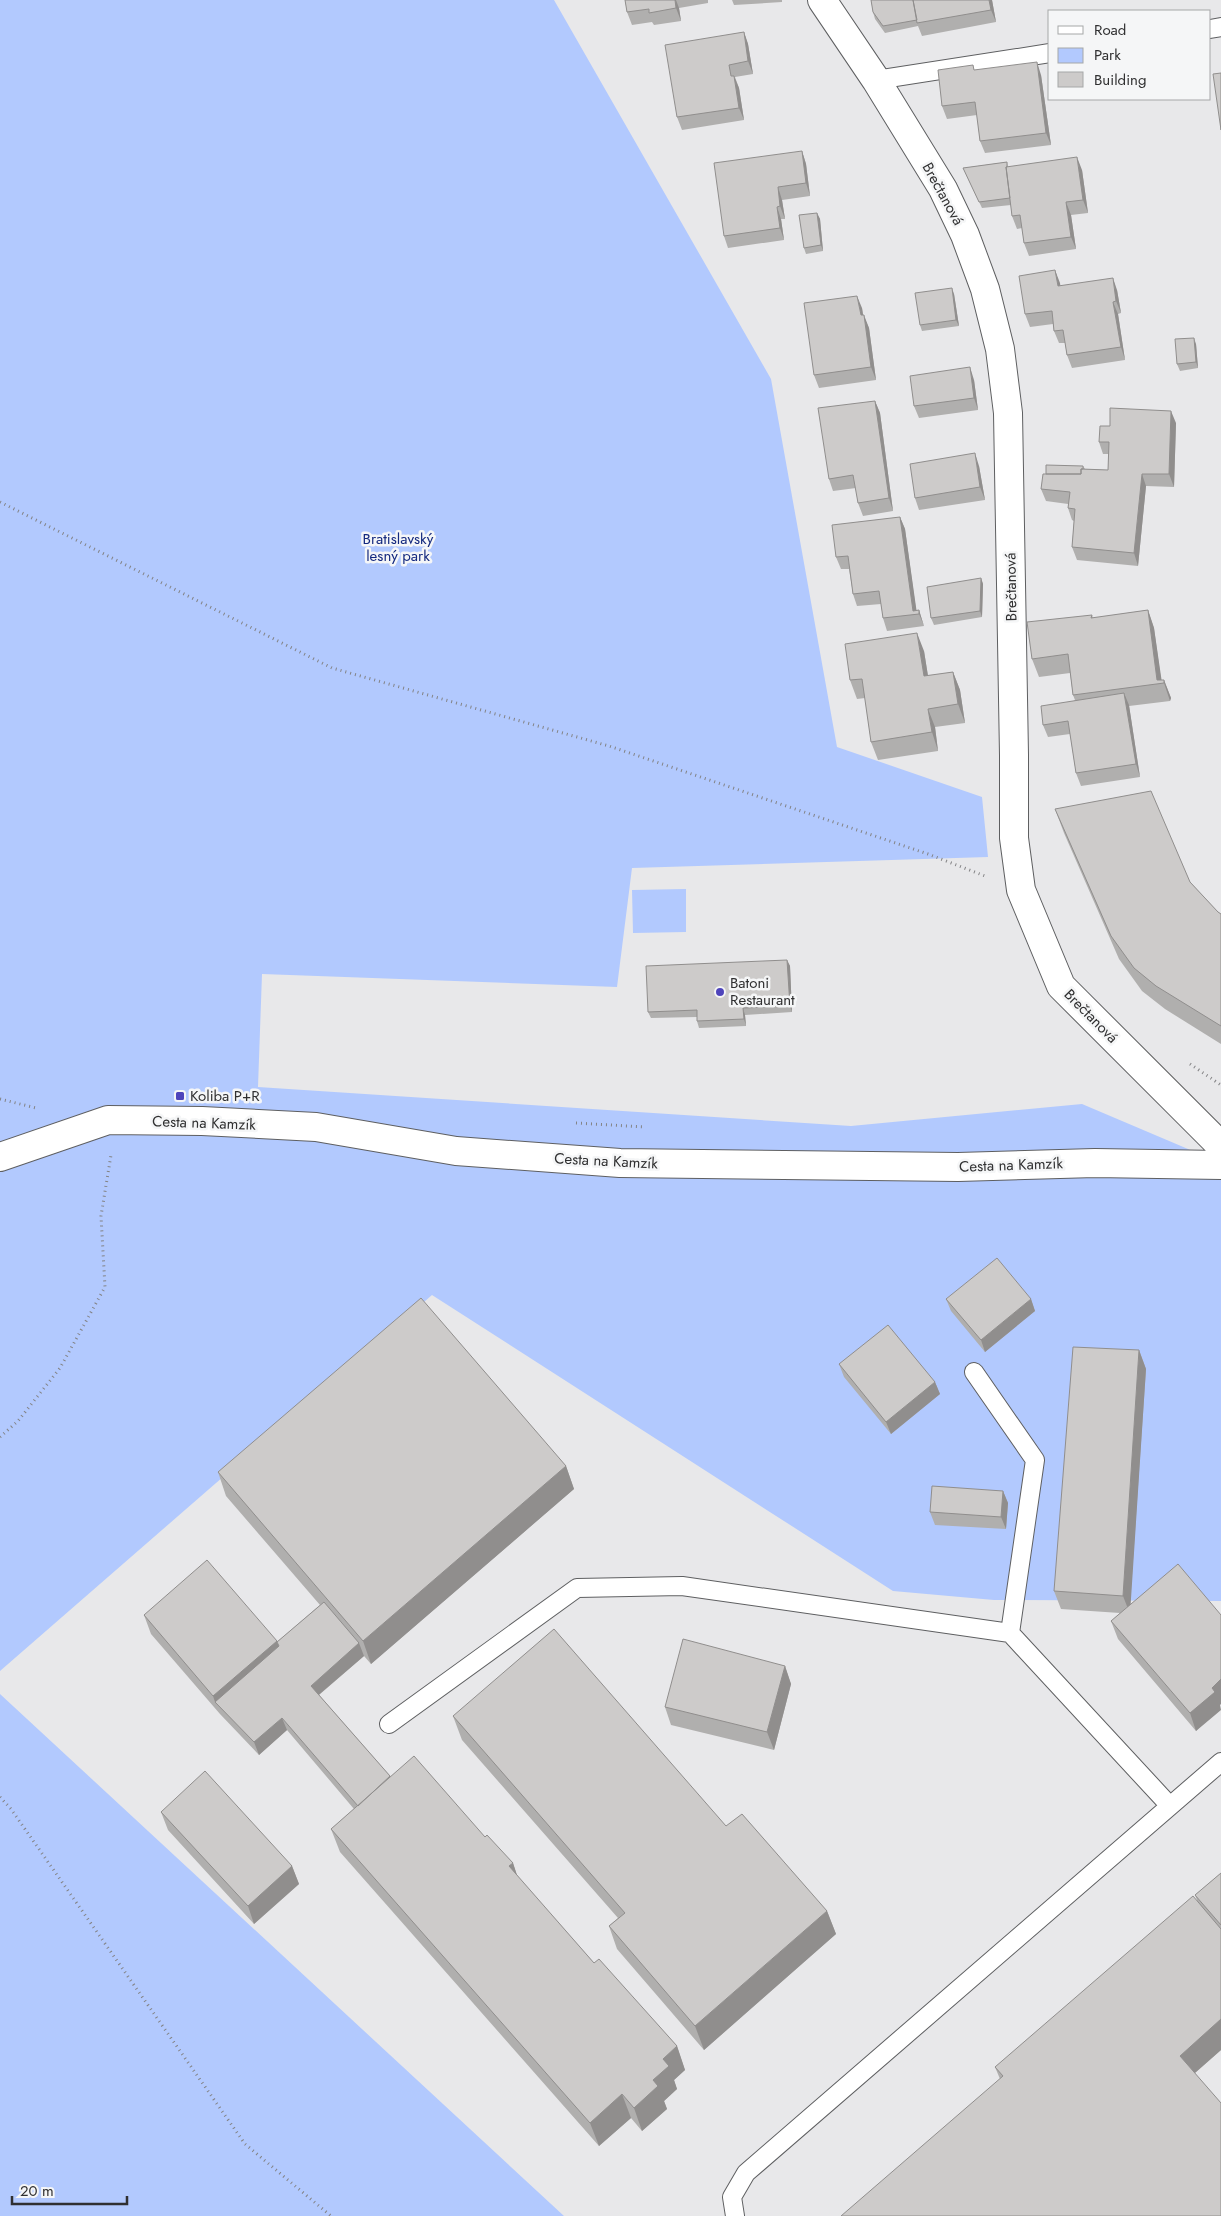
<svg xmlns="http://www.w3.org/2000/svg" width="1221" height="2216" font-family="Jost,sans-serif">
  <rect width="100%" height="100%" fill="#e8e8ea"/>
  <path fill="#b2c9fe" d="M0 0H554L771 379 837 747 982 797 988 857 632 868 617 987 262 974 258 1087 851 1126 1082 1104 1221 1163V1601L994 1600 893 1591 432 1295 0 1671Z
    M686 889V932L633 933 632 890Z
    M0 1694 564 2216H0Z"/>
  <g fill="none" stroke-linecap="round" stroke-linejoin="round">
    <defs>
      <path id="lane" d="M1210 29 1221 27
        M876 80 1050 53
        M974 1372 1035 1460 1010 1633
        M389 1724 577 1588 682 1586 1010 1633 1170 1806
        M735 2216 732 2197 746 2173 1221 1762"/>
      <path id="street" d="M822 0 876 80 943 189 965 235 985 289 1000 349 1008 413 1014 755V838L1021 890 1061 986 1221 1146
        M0 1157 108 1120 202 1121 316 1127 456 1151 620 1163 958 1167 1095 1163 1221 1165"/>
    </defs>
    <use href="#lane" stroke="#5e5f61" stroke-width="20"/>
    <use href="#street" stroke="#5e5f61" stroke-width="30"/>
    <path stroke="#838385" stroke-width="3" stroke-dasharray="1 4" stroke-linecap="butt" d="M0 502 332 668 609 746 928 854 985 876
      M1190 1064 1221 1085
      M0 1099 36 1108
      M576 1123 645 1127
      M0 1437 18 1421 60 1368 105 1287 101 1216 111 1155
      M0 1797 11 1809 245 2144 331 2216"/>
    <use href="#lane" stroke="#fff" stroke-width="18"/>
    <use href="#street" stroke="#fff" stroke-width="28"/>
  </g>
  <path fill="#b0afae" d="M625 0H708V3L679 8 681 21 654 25 652 22 632 25 627 12Z
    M732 0H782V2L734 5Z
    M871 0H992L996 22 922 36 918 26 885 33 875 19 873 12Z
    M744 32 748 44 753 74 735 77 739 88 744 120 682 130 677 117Z
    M973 65 974 70 1041 75 1051 145 985 153 980 141 977 115 947 119 942 106Z
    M802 151 806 164 810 196 782 200 785 219H781L784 240 728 248 724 236Z
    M1007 162 1008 167 1082 170 1088 213 1071 215 1076 249 1029 256 1024 243 1022 228 1017 229 1012 216 1011 205 982 208 963 168Z
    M817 213 820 219 823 251 806 254 804 248Z
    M1055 270 1060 286 1117 290 1121 313 1118 314 1125 360 1072 368 1067 355 1065 343H1059L1054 331 1053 324 1030 327 1025 314Z
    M954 294 959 326 922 331 920 325Z
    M862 308 863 315 869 328 876 380 819 388 814 375Z
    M1196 344 1198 368 1180 371 1177 364Z
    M974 380 978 410 919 418 914 406Z
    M875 401 880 413 893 511 863 516 858 503 856 488 833 491 829 479Z
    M1176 423 1174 487 1146 486 1138 566 1077 560 1072 547 1074 521 1072 520 1068 508V504L1046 501 1041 489 1046 474 1083 466 1085 469 1108 470 1109 454H1103L1099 442 1110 426Z
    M979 466 985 500 919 510 915 498Z
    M900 517 905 529 916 610H919L923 623 924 626 887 631 883 618 881 604 857 606 853 594 849 569H841L836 557Z
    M981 578 983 584 982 617 934 625 931 618Z
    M1148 610 1154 628 1161 680H1164L1171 698 1170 701 1129 706 1140 777 1081 786 1076 773 1070 734 1048 737 1043 725 1075 700 1073 695 1070 673 1039 677 1032 659 1092 615 1093 618Z
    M924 651 928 676 953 672 960 690 965 723 935 727 938 751 878 760 871 742 865 698 857 699 850 680Z
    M1055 809 1190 882 1218 912 1221 914V1044L1165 1009 1142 991 1119 959 1064 833Z
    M787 960 790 966 792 1012 745 1015 746 1026 699 1028 697 1021V1017L651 1018 648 1012Z
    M946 1299H1031L1035 1311 985 1352 951 1311Z
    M1139 1350 1146 1369 1130 1605 1220 1705 1196 1731 1118 1639 1111 1621 1120 1613 1061 1609 1054 1591Z
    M839 1364 935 1382 940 1394 891 1434 844 1377Z
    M566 1466 574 1489 371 1664 364 1656 319 1695 390 1776 485 1837 513 1863 517 1876 594 1963 677 2046 685 2070 674 2080 677 2089 664 2101 667 2109 642 2131 631 2118 599 2146 340 1852 331 1829 354 1809 287 1730 259 1755 220 1714 151 1634 144 1615 277 1642 320 1605 226 1496 218 1472Z
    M1003 1491 1008 1503 1006 1529 935 1525 930 1512Z
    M785 1666 791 1684 774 1750 671 1725 665 1707Z
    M453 1716 726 1826 827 1911 836 1934 704 2050 617 1949 609 1926 618 1918 462 1740Z
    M161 1812 292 1866 299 1884 254 1924 168 1830Z
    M1221 1873V2050L1195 2073 1000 2079 995 2067 1197 1900 1195 1895Z"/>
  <path fill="#908e8d" d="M675 0H676L679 8 681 21 676 8Z
    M989 0H992L996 22 991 10Z
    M744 32 748 44 753 74 748 61Z
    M1037 62 1041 75 1051 145 1046 133Z
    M734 76 739 88 744 120 739 108Z
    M802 151 806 164 810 196 806 183Z
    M1077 157 1082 170 1088 213 1083 200Z
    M778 187 782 200 785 219 780 206Z
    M1066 202 1071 215 1076 249 1071 237Z
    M777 207 781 219 784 240 780 228Z
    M817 213 820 219 823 251 821 245Z
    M1055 270 1060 283 1062 299 1058 286Z
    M1113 278 1117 290 1121 313 1116 301Z
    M952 288 954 294 959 326 956 320Z
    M857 296 862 308 865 328 861 315Z
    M1113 302 1118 314 1125 360 1121 347Z
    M864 315 869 328 876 380 871 367Z
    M1194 338 1196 344 1198 368 1196 362Z
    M970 367 974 380 978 410 974 398Z
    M875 401 880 413 893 511 889 498Z
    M1171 411 1176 423 1174 487 1169 474Z
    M975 453 979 466 985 500 980 487Z
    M1142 474 1146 486 1138 566 1134 553Z
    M900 517 905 529 917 614 913 611Z
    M981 578 983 584 982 617 980 611Z
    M919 610 923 623 924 626 919 614Z
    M1148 610 1154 628 1162 683 1157 680Z
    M917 633 924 651 931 695 924 676Z
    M953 672 960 690 965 723 958 704Z
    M1164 680 1171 698 1170 701 1164 683Z
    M1124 693 1129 705 1140 777 1136 764Z
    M928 709 935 727 938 751 932 732Z
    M787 960 790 966 792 1012 790 1006Z
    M743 1008 745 1015 746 1026 744 1019Z
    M1031 1299 1035 1311 985 1352 981 1340Z
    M1139 1350 1146 1369 1130 1614 1123 1596Z
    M935 1382 940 1394 891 1434 886 1422Z
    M566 1466 574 1489 371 1664 363 1641Z
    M1003 1491 1008 1503 1006 1529 1001 1517Z
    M277 1641 283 1659 215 1702 213 1696Z
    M359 1643 364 1656 315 1698 311 1686Z
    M785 1666 791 1684 774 1750 767 1732Z
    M1221 1679V1704L1220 1705 1221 1710 1196 1731 1190 1713 1212 1688Z
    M282 1718 287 1730 259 1755 254 1742Z
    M513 1863 521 1887 509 1866Z
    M292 1866 299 1884 254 1924 248 1906Z
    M827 1911 836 1934 704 2050 695 2026Z
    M1221 2019V2050L1188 2079 1180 2056Z
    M677 2046 685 2070 674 2080 677 2089 664 2101 667 2109 642 2131 634 2108 653 2080 663 2059Z
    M622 2094 631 2118 599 2146 590 2123Z"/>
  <path fill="#cdcbca" stroke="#908e8d" d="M625 0H675L676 8 649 13V9L627 12Z
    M871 0H913L917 20 883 26 873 12Z
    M913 0H989L991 10 917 23Z
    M744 32 748 61 729 65 731 76H734L739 108 677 117 665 45Z
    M1037 62 1046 133 980 141 975 102 942 106 938 70 973 65 974 70Z
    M1221 73V130L1213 74Z
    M802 151 806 183 778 187 780 206 777 207 780 228 724 236 714 163Z
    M1077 157 1083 200 1066 202 1071 237 1024 243 1020 215 1012 216 1006 167Z
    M1007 162V167H1006L1010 198 979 202 963 168Z
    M817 213 821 245 804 248 799 215Z
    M1055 270 1058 286 1113 278 1116 301 1113 302 1121 347 1067 355 1063 330 1054 331 1052 311 1025 314 1019 276Z
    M952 288 956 320 920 325 915 293Z
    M857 296 861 315H864L871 367 814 375 804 303Z
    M1194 338 1196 362 1177 364 1175 339Z
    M970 367 974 398 914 406 910 376Z
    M875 401 889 498 858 503 853 475 829 479 818 408Z
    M1110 408 1171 411 1169 474H1142L1134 553 1072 547 1075 509 1068 508 1070 492 1041 489 1043 474H1081V469L1108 470 1109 442H1099L1100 426H1110Z
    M975 453 980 487 915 498 910 464Z
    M1046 465 1083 466V469H1081V474H1046Z
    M900 517 913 611 919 610V614L883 618 879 591 853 594 848 556 836 557 832 525Z
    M981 578 980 611 931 618 927 587Z
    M1148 610 1157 680H1164V683L1073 695 1068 654 1032 659 1027 622 1092 615 1091 618Z
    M917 633 924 676 953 672 958 704 928 709 932 732 871 742 862 679 850 680 845 644Z
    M1124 693 1136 764 1076 773 1068 721 1043 725 1041 706Z
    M1151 791 1190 882 1218 912 1221 914V1026L1156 986 1134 968 1111 936 1055 809Z
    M787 960 790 1006 743 1008 744 1019 697 1021V1010L648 1012 646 966Z
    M997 1258 1031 1299 981 1340 946 1299Z
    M421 1298 566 1466 363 1641 218 1472Z
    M888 1325 935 1382 886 1422 839 1364Z
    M1073 1347 1139 1350 1123 1596 1054 1591Z
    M932 1486 1003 1491 1001 1517 930 1512Z
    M207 1560 277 1641 213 1696 144 1615Z
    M1178 1564 1221 1615V1679L1212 1688 1215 1692 1190 1713 1111 1621Z
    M324 1602 359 1643 311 1686 390 1776 358 1806 282 1718 254 1742 215 1702 279 1646 277 1642Z
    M554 1629 726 1826 742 1814 827 1911 695 2026 609 1926 625 1913 453 1716Z
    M683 1639 785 1666 767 1732 665 1707Z
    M414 1756 485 1837 487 1835 513 1863 509 1866 594 1963 599 1959 677 2046 663 2059 669 2066 653 2080 658 2086 634 2108 622 2094 590 2123 331 1829Z
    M205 1771 292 1866 248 1906 161 1812Z
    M1221 1873V1925L1195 1895Z
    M1193 1896 1221 1929V2019L1180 2056 1221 2103V2216H841L1003 2076 995 2067Z"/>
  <g fill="#4e44bb" stroke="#f5f6f7" stroke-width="2">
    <circle cx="720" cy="992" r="5"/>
    <rect x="175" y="1091" width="10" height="10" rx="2.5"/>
  </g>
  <g text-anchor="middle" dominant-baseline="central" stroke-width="5" stroke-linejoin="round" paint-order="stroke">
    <g font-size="15" fill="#303031" stroke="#f5f6f7">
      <text transform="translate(943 194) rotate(61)">Brečtanová</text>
      <text transform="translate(1011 587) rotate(-91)">Brečtanová</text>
      <text transform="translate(1091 1016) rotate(45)">Brečtanová</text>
      <text transform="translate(204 1123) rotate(2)">Cesta na Kamzík</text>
      <text transform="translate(606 1161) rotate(3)">Cesta na Kamzík</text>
      <text transform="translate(1011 1165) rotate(-2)">Cesta na Kamzík</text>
    </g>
    <g font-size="15" fill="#14297f" stroke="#f5f6f7">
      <text x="398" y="539">Bratislavský<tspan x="398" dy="17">lesný park</tspan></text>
    </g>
    <g font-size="15" fill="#303031" stroke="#f5f6f7" text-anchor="start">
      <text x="730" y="983">Batoni<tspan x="730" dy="17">Restaurant</tspan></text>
      <text x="190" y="1096">Koliba P+R</text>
    </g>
  </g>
  <rect x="1048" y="10" width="162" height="90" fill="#f5f6f7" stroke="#a6a7a8"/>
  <rect x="1058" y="26" width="25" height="8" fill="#ffffff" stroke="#a6a7a8"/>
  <text x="1094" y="35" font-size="15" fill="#303031">Road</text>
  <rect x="1058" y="48" width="25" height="15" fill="#b2c9fe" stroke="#a6a7a8"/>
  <text x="1094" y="60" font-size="15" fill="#303031">Park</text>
  <rect x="1058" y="72" width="25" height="15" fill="#cdcbca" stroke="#a6a7a8"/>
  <text x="1094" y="85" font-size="15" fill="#303031">Building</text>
  <path d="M12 2196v8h115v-8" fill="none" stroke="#303031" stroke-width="2.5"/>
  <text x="20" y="2196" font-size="15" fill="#303031" stroke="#f5f6f7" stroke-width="4" paint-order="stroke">20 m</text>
</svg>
